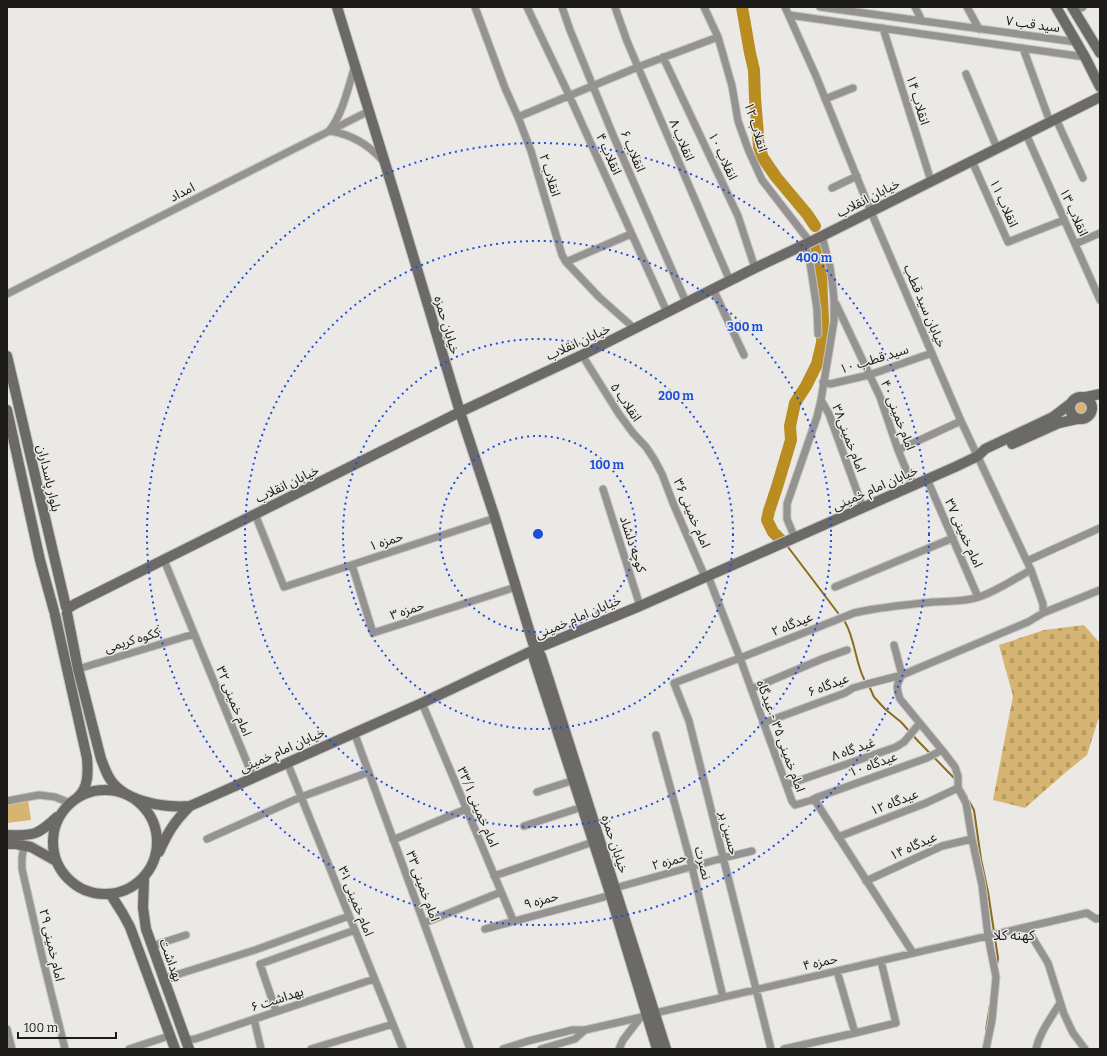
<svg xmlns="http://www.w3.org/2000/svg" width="1107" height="1056" font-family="Bitter,'Noto Sans Arabic',serif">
  <defs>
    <pattern id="cemetery-stones" width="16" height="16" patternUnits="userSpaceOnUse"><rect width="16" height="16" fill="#d6b471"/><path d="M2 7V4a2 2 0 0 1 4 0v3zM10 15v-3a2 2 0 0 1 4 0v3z" fill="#b79a61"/></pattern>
  </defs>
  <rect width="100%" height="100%" fill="#eae9e6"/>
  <path fill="#d6b471" d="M1073 408a8 8 0 1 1 16 0a8 8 0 1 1-16 0Z
    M28 800 31 820 7 823V803Z"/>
  <path fill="url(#cemetery-stones)" d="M1084 625 1098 641H1100V717L1098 720 1087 755 1066 772 1025 808 993 800 1013 696 999 645 1044 630Z"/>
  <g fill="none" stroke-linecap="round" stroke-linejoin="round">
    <path stroke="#8b6b1e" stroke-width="2" d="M788 547 838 613
      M845 622C855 639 855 661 864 679
      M870 688 874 697 885 709 901 722 918 741 956 780
      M960 785 967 797
      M969 801 974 810 981 859 988 892 998 958 997 965
      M986 1030 990 1005"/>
    <path stroke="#ba8d20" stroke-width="12" d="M742 7 750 53 754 70 755 98 759 147 763 158 776 177 807 214 815 226
      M780 539 773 532 767 520 769 511 777 487 791 440 790 426 795 403 806 386 817 364 822 343 823 321 821 275 816 249"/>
    <defs>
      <path id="street" d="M475 7 505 88 518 117 531 151 562 255 566 262 599 297 635 329
        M527 7 569 95 667 312
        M562 7 570 30 613 135 686 302
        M615 7 627 41 638 67 730 281
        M704 7 718 37 732 86 738 121 748 149 762 180 810 242
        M785 7 816 76 871 212 961 421 1031 570 1043 604V613
        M820 7 1076 42
        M915 7 922 21
        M967 7 979 29
        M1075 11 1083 7
        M789 15 1085 57
        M881 28H883L931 181
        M1023 48 1050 122
        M663 57 738 216 755 268
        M355 66C348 87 343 114 329 131 351 134 369 145 383 161
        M966 74 997 148
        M825 99 853 88
        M518 117 638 67 718 37
        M1056 119 1083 178
        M1026 134 1100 300
        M972 161 1008 242 1064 220
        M832 188 857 176
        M1075 244 1100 233
        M805 245 810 263 817 309 818 334
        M566 262 631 234
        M713 289 744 355
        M7 294 369 111
        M836 304 880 397 898 450 913 486
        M582 355 619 414 633 433 646 447 654 459 662 474 673 503 705 577
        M823 382 830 384 869 375 932 353
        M821 400 829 414 863 508
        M898 450 961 421
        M927 479 978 597
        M603 489 640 606
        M255 514 284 587 495 518
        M795 538 787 519V504L817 417 821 400 834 321V301L833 289 830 267 822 236
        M164 560 253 777
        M1027 561 1100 528
        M352 565 373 633 516 587
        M708 576 740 658 792 801 795 805 812 800 816 802 913 953
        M835 587 953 538
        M894 645 902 675C896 685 896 687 900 699L942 750 955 767 958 776V788L966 803 972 839 982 885 988 936 996 977 992 1020 986 1049
        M78 669 194 634
        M751 689 822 659 847 650
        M422 703 513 920
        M763 723 845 693 853 688 867 684 902 675 1028 622 1043 613 1100 590
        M354 732 470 1049
        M656 735 692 867 723 997
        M287 762 403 1049
        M786 785 896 747 904 742 919 724
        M537 792 568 782
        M812 800 818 797 927 758 942 750
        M7 801 39 795 55 797 70 803
        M524 826 576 809
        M838 837 926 803 958 788
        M207 839 301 797 369 772
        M393 840 466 809
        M24 845 22 858V869L42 956 65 1049
        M494 876 593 842
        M866 881 942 846 972 839
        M615 888 723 858 752 851
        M424 923 501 892
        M1026 927 1048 963 1064 1014 1073 1033 1085 1049
        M485 929 604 897
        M152 946 186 935
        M837 971 855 1033
        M163 979 255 950 349 916
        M276 1011 260 964 355 930
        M655 1013 1087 913 1096 919 1100 918
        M254 1019 261 1049
        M7 1029 12 1049
        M186 1040 195 1039 374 979
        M129 1049 169 1036
        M311 1049 393 1024
        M503 1049 528 1041 572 1030H585L646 1016
        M541 1049 575 1039 585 1030
        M619 1049 623 1040 640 1018
        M771 1049 689 721 674 683 740 658 854 613C880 607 906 605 933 602 948 601 965 602 979 597 997 591 1014 579 1031 570
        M784 1049 855 1033 896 1023 881 961
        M1036 1049C1040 1032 1051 1018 1060 1003"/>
      <path id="secondary" d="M337 7 396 199 460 412 495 518 533 643 535 649 534 659 609 890 657 1049
        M1056 7 1085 57 1100 87
        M1072 7 1100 53
        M7 356 66 607
        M1070 408a11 11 0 1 1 22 0a11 11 0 1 1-22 0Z
        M1086 397 1100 394
        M7 410 40 560 54 611
        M1012 444 1059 423 1077 419
        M67 609 75 604 460 412 582 355 755 268 810 242 1100 97
        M67 613 78 669 101 759C104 766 106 773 110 779 125 802 164 808 190 806L422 703 540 647 640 606 955 467 978 456 985 449 1053 417 1070 404
        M55 615 87 758C88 771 89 787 78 797
        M535 649 541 656 546 671 666 1049
        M53 842a52 52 0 1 1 104 0a52 52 0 1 1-104 0Z
        M7 835C34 836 38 835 57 817
        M7 844H16L31 847 56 861
        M159 852C168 832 174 822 190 806
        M144 878 143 908 146 929 189 1049
        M111 895 123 914 130 927 175 1049"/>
    </defs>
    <use href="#street" stroke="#c5c4c1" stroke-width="9"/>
    <use href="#secondary" stroke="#c5c4c1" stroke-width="12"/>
    <use href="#street" stroke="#949392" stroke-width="7"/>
    <use href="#secondary" stroke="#6b6a69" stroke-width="10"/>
  </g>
  <g fill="none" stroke="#1d4ed8" stroke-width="2" stroke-dasharray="2 4">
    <circle cx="538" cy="534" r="98"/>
    <circle cx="538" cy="534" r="195"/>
    <circle cx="538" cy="534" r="293"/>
    <circle cx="538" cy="534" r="391"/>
  </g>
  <g text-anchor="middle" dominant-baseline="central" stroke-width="3" stroke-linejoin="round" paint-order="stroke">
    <g font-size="13" fill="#1c1b1a" stroke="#eae9e6">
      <text transform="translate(1033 24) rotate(8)">سید قب ۷</text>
      <text transform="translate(918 100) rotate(73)">انقلاب ۱۴</text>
      <text transform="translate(756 127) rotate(73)">انقلاب ۱۲</text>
      <text transform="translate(682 140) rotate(67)">انقلاب ۸</text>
      <text transform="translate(633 151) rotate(67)">انقلاب ۶</text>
      <text transform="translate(609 154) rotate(66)">انقلاب ۴</text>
      <text transform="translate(723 156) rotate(65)">انقلاب ۱۰</text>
      <text transform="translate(550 175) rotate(73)">انقلاب ۲</text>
      <text transform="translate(182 192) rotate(-27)">امداد</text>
      <text transform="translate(868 198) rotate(-27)">خیابان انقلاب</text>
      <text transform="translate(1004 203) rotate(66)">انقلاب ۱۱</text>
      <text transform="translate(1074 212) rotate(66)">انقلاب ۱۳</text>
      <text transform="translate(925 306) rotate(67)">خیابان سید قطب</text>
      <text transform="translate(447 325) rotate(73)">خیابان حمزه</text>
      <text transform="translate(578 342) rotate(-25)">خیابان انقلاب</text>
      <text transform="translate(874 359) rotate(-17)">سید قطب ۱۰</text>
      <text transform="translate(626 402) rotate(56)">انقلاب ۵</text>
      <text transform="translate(898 415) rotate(69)">امام خمینی ۴۰</text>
      <text transform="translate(849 438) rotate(69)">امام خمینی۳۸</text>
      <text transform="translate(49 478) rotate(77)">بلوار پاسداران</text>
      <text transform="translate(287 484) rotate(-26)">خیابان انقلاب</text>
      <text transform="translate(875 488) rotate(-24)">خیابان امام خمینی</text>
      <text transform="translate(692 513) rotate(67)">امام خمینی ۳۶</text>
      <text transform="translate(964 533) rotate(66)">امام خمینی ۳۷</text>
      <text transform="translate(386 541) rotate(-18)">حمزه ۱</text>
      <text transform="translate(633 544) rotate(72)">کوچه دلشاد</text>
      <text transform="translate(407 610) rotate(-18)">حمزه ۳</text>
      <text transform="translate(578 617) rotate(-23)">خیابان امام خمینی</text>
      <text transform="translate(792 624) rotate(-22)">عیدگاه ۲</text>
      <text transform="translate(132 640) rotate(-17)">ککوه کریمی</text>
      <text transform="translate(828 685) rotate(-21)">عیدگاه ۶</text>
      <text transform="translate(234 701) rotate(68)">امام خمینی ۳۲</text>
      <text transform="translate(781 736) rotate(70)">امام خمینی ۳۵ - عیدگاه</text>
      <text transform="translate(853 749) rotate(-19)">عید گاه ۸</text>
      <text transform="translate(282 750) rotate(-24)">خیابان امام خمینی</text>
      <text transform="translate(873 764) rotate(-20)">عیدگاه ۱۰</text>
      <text transform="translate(894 802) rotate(-21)">عیدگاه ۱۲</text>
      <text transform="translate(478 807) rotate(67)">امام خمینی ۳۳/۱</text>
      <text transform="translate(729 833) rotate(76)">حسین بر</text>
      <text transform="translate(615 844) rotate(72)">خیابان حمزه</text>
      <text transform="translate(913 846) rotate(-24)">عیدگاه ۱۴</text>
      <text transform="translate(669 861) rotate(-15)">حمزه ۲</text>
      <text transform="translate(703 863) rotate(76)">نصرت</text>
      <text transform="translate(423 886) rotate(70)">امام خمینی ۳۳</text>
      <text transform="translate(541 900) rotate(-15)">حمزه ۹</text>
      <text transform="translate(356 901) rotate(68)">امام خمینی ۳۱</text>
      <text transform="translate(52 945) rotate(77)">امام خمینی ۲۹</text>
      <text transform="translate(171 960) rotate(70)">بهداشت</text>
      <text transform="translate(820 962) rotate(-13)">حمزه ۴</text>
      <text transform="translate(277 999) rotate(-18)">بهداشت ۶</text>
    </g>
    <g font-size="14" fill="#1c1b1a" stroke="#eae9e6">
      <text x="1014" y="935">کهنه کلا</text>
    </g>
  </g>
  <circle cx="538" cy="534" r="6" fill="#1d4ed8" stroke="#eae9e6" stroke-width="2"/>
  <g font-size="12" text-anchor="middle" font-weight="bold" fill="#1d4ed8" stroke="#eae9e6" stroke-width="3" stroke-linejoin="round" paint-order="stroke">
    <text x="814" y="262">400 m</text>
    <text x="745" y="331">300 m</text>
    <text x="676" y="400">200 m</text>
    <text x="607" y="469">100 m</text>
  </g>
  <rect width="1107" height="1056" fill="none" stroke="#1c1b1a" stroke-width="16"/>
  <path d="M18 1032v6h98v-6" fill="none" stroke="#1c1b1a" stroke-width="2"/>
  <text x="24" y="1032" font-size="12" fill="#1c1b1a" stroke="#eae9e6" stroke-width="3" paint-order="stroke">100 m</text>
</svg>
